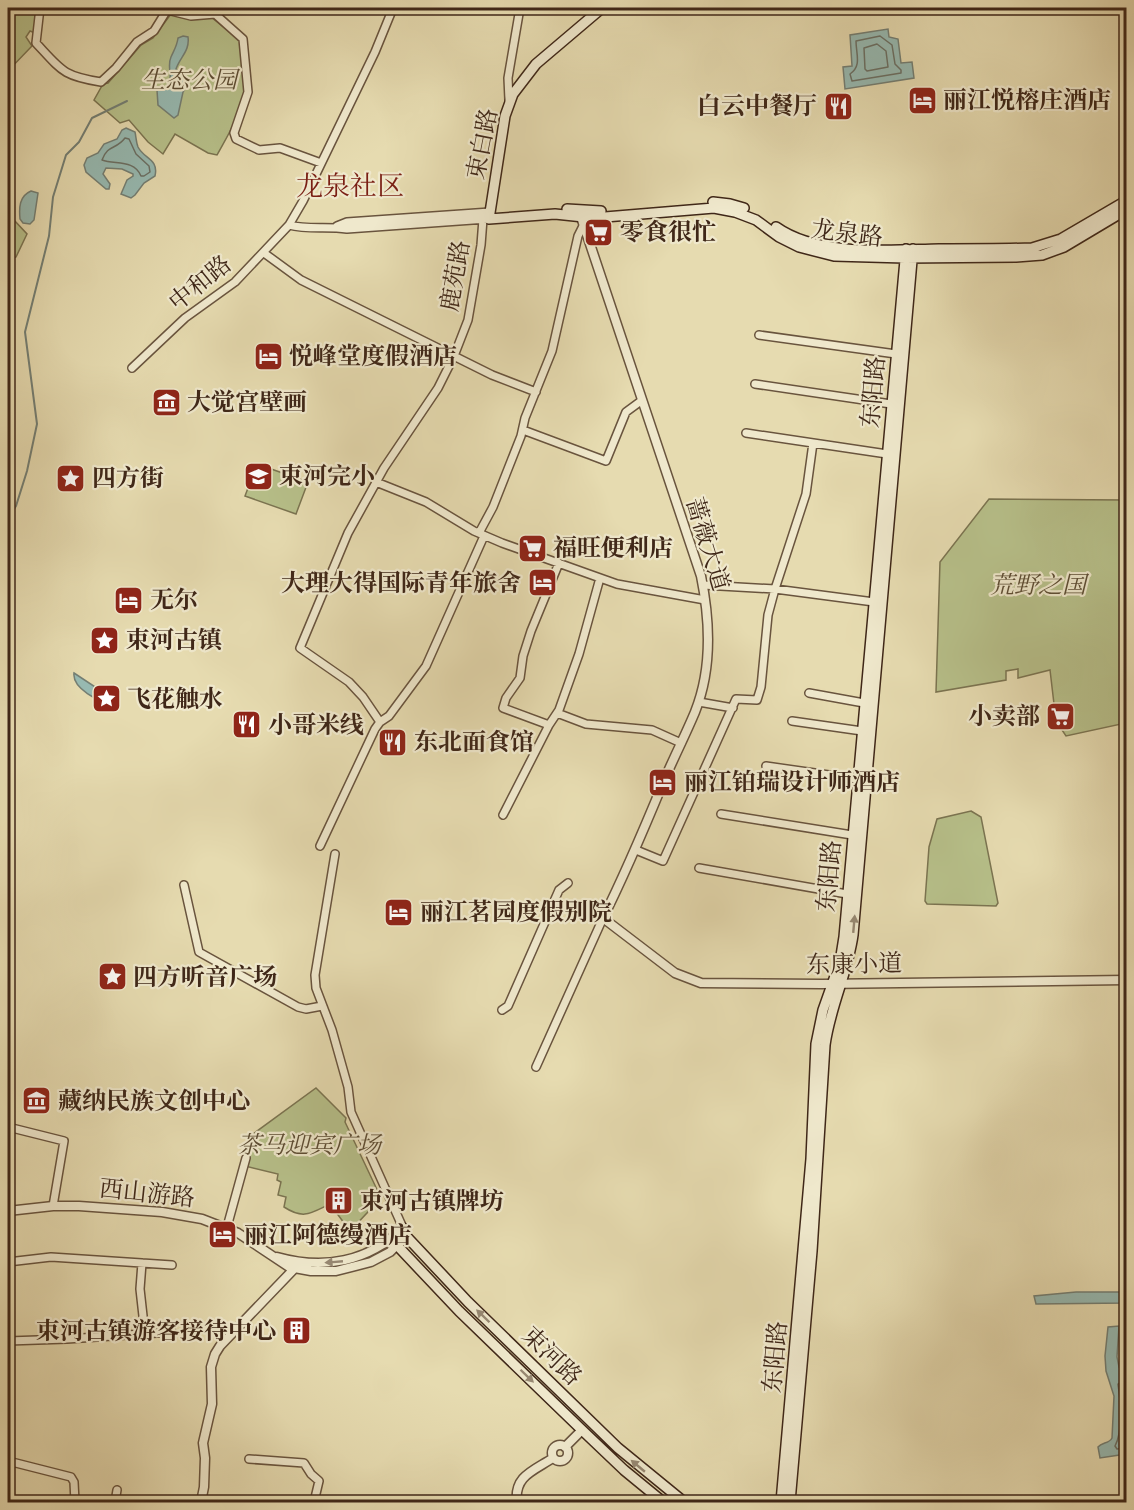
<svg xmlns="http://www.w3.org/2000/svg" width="1134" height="1510" font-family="'IM FELL Great Primer','Noto Serif SC',serif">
  <rect width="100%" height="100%" fill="#e6dbb0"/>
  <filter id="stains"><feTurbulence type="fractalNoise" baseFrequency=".00333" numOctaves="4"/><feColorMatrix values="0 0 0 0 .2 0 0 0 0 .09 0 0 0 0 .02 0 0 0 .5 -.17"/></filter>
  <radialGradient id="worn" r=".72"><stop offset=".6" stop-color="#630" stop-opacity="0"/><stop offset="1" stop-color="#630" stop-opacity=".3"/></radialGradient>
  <path fill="#b7c08a" stroke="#7b7451" stroke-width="1.5" d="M8 8H37L35 33 30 31 26 37 32 46 8 71Z
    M171 14 211 17 241 41C242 55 245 70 245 84 244 110 229 133 217 155L208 153 175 134 163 154 148 142 129 120 120 123 94 100 103 84 108 83 141 45 153 38Z
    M8 207 14 220 27 234 16 257 8 261Z
    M257 464 308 482 296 514 245 496Z
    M989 499 1126 500V723L1066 736 1056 721 1050 670 1018 678V669L1006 671V680L936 692 940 562Z
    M971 811 981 817 998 903 996 906 927 904 925 901 929 847 937 819Z
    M316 1088 346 1118 345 1122 381 1198 350 1231 330 1204C311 1213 304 1220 284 1207L286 1197 278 1195 281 1182 277 1180 278 1174 245 1166 253 1134Z"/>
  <path fill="#97bab2" stroke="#747f74" stroke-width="1.5" d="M888 29 889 37 898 39 901 63 912 62 914 78 845 89 843 67 852 66 850 35Z
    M183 36 188 37C190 51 180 57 176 69L188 84 183 92 178 115 174 118 158 105 157 90 159 88 166 87C175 77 166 68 171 57 174 50 177 46 178 38Z
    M126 128 135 132C136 136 136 142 138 147 144 159 159 159 155 176L144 183 135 195 131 198 121 194 127 180 133 176V174L122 169 106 168 103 174 110 184 109 189H106L86 172 84 165 87 158 98 153 104 144 117 139 122 130Z
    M31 191 38 193 34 220 30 224 23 223 20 219C19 208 19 196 31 191Z
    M74 673 115 700 112 703C99 703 72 688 74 673Z
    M1076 1292H1126V1303L1036 1304 1034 1296Z
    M1119 1326 1117 1357 1119 1367 1126 1378V1454L1100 1458 1098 1447C1102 1442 1109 1444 1112 1438L1114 1396 1106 1371 1105 1356 1108 1327Z"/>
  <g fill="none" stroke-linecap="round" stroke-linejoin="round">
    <path stroke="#6b7065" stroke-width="1.5" d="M880 36 892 45 895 64 901 70V73L852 81 850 74C862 66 856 54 856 41Z
      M877 44 886 51 888 67 867 71 865 69 864 48Z
      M125 138 129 139 136 154 149 166 150 172 144 176H141C134 159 115 165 102 160 108 144 116 150 125 138Z
      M1126 1382H1121L1118 1384C1121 1401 1123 1431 1115 1446L1117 1449 1126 1448"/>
    <path stroke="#747f74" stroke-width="2" d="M8 518 16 506 27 471 37 424 25 332 49 236 53 197 66 155 79 142 92 118 127 101"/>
    <defs>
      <path id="minor" d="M40 8 36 43C62 71 63 76 101 82L116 68 137 42 154 31 167 10 191 16 215 14 243 39 248 92 234 133 236 139 259 150 280 148 321 163
        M509 100 508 78 520 8
        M289 225C308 230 327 226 347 229L487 219
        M337 226 347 222 490 212
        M264 253 301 280 492 375 536 392
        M759 335 896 354
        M132 368 185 318 235 282 289 225 303 201 375 52 393 8
        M755 384 891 404
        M523 430 606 461 626 412 641 401
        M746 433 887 454
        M376 482 426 502 474 531 502 543 617 584 705 600
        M479 533 493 507 521 436 525 418 552 351 578 236 583 226
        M703 585 775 589 874 602
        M809 693 864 703
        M699 702 733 708
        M557 713 586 724 652 730 681 743
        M792 721 862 731
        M380 722 363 697 349 682 300 648 348 533 384 468 438 388 454 356 468 320 481 245 483 219
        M549 725 503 708 506 698 520 678 523 656 531 631 559 563
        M766 766 857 779
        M721 814 852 835
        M503 815 549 725 559 710 579 654 600 578
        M320 846 375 729 380 722 389 716 426 666 484 536
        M636 850 663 861 736 699 757 700 761 687 768 615 775 589 806 494 813 443
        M335 854 315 975 316 988 332 1030 348 1087 351 1112 403 1228
        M699 868 847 894
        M184 885 199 952 298 1007 306 1009 322 1006
        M502 1010 508 1006 559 890 568 883
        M536 1067 603 918
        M8 1127 64 1141 53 1206
        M227 1227 246 1158
        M8 1262 51 1257 172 1265
        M142 1263 140 1289 145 1334
        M8 1341 67 1339 172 1332
        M249 1459 304 1463 311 1474 319 1481 314 1502
        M8 1461 71 1477 74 1482 75 1502
        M115 1502 117 1490"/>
      <path id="tertiary" d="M579 211 701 576C710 620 712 670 695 712 685 736 673 759 663 783 644 829 625 874 603 918L675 973 701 983 822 984 1126 980
        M8 1211 53 1206H79L162 1212 202 1219 238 1233 289 1267 311 1271H336L371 1262 390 1252 406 1236
        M277 1257C324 1270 368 1262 403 1228
        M552 1453a8 8 0 1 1 16 0a8 8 0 1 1-16 0Z
        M565 1447 582 1430
        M201 1502 204 1487 205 1458 203 1443 212 1404 211 1367 215 1354 220 1346 294 1269
        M517 1502C514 1476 533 1471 553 1458"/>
      <path id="secondary" d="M602 8 536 64 513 94 505 116 489 219 555 214 593 218 714 208 735 212 756 220 779 237 799 247 834 256 905 258 1016 257 1042 255 1064 247 1126 210
        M713 202 730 204 744 208
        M567 209 601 211
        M776 227C818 257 889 250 939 249 970 249 1001 249 1032 248L1061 239 1126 201
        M403 1228 406 1236 468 1302 618 1448 684 1502
        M391 1239 459 1311 582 1430 624 1470 663 1502
        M781 1502 811 1159 816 1044 823 1010 840 962 844 937 906 249
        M790 1502 812 1251 825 1045C830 1007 848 972 853 935L913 249"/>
    </defs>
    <use href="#minor" stroke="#69543e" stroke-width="10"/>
    <use href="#tertiary" stroke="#69543e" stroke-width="11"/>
    <use href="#secondary" stroke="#3f2718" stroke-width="12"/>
    <use href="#minor" stroke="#efe8cc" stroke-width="7"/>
    <use href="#tertiary" stroke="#efe8cc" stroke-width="8"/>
    <use href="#secondary" stroke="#efe8cc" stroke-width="9"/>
  </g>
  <defs><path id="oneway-solid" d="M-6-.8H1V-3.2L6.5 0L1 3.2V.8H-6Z" transform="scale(1.5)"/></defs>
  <g fill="#978872">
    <use href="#oneway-solid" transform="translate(854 924) rotate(-85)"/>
    <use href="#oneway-solid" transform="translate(334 1262) rotate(175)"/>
    <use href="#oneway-solid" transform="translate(483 1316) rotate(-136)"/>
    <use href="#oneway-solid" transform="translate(527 1376) rotate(44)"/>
    <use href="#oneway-solid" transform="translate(638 1466) rotate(-140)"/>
  </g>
  <defs>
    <symbol id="hotel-square" viewBox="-11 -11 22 22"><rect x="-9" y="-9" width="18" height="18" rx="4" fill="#8f2418" stroke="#efe8cc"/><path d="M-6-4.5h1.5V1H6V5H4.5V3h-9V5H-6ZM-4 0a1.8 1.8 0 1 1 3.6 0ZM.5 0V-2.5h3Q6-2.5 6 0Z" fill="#fff"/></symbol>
    <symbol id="restaurant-square" viewBox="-11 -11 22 22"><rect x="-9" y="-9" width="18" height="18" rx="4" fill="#8f2418" stroke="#efe8cc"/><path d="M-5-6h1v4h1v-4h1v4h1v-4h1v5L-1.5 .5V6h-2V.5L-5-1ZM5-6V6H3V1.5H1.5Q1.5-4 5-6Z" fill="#fff"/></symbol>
    <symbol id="supermarket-square" viewBox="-11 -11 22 22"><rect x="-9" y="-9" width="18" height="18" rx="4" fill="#8f2418" stroke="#efe8cc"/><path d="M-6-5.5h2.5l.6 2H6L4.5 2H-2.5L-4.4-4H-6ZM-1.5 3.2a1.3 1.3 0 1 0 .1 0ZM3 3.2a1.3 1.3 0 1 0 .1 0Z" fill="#fff"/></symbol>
    <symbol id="museum-square" viewBox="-11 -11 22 22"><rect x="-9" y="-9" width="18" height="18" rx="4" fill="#8f2418" stroke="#efe8cc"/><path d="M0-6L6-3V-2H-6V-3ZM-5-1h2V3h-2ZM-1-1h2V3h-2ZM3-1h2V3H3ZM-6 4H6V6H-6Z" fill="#fff"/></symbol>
    <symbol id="school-square" viewBox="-11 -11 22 22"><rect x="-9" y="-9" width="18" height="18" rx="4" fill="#8f2418" stroke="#efe8cc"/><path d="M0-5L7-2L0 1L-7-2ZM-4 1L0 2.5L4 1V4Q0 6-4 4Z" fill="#fff"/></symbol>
    <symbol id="sight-square" viewBox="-11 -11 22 22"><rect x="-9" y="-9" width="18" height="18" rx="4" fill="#8f2418" stroke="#efe8cc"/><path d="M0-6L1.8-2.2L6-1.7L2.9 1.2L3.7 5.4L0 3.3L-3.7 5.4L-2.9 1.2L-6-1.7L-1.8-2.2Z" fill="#fff"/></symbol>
    <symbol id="building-square" viewBox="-11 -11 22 22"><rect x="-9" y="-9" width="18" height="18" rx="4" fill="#8f2418" stroke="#efe8cc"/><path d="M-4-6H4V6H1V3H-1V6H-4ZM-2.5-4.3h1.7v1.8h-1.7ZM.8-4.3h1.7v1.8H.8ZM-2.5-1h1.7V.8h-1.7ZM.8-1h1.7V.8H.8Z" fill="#fff"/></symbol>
  </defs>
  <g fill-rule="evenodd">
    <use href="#hotel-square" x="906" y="84" width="33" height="33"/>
    <use href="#restaurant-square" x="822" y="90" width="33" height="33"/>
    <use href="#supermarket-square" x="582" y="216" width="33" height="33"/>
    <use href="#hotel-square" x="252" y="340" width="33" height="33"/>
    <use href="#museum-square" x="150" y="386" width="33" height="33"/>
    <use href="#school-square" x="242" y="460" width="33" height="33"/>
    <use href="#sight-square" x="54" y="462" width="33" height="33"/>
    <use href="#supermarket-square" x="516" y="532" width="33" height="33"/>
    <use href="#hotel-square" x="526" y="566" width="33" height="33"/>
    <use href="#hotel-square" x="112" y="584" width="33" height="33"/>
    <use href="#sight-square" x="88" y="624" width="33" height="33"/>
    <use href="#sight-square" x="90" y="682" width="33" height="33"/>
    <use href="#supermarket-square" x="1044" y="700" width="33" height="33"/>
    <use href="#restaurant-square" x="230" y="708" width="33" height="33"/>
    <use href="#restaurant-square" x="376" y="726" width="33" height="33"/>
    <use href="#hotel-square" x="646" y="766" width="33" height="33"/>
    <use href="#hotel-square" x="382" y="896" width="33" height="33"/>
    <use href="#sight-square" x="96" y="960" width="33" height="33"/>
    <use href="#museum-square" x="20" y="1084" width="33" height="33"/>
    <use href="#building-square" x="322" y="1184" width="33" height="33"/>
    <use href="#hotel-square" x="206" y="1218" width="33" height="33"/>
    <use href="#building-square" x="280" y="1314" width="33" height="33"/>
  </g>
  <g text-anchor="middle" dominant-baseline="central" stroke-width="4.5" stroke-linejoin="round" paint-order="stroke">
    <g font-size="24" font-style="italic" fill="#5d4d34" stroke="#efe8cc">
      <text x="189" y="80">生态公园</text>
      <text x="1038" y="585">荒野之国</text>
      <text x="309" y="1145">茶马迎宾广场</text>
    </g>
    <g font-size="24" font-weight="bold" fill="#3f2718" stroke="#efe8cc" text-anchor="start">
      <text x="943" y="100">丽江悦榕庄酒店</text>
      <text x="817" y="106" text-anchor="end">白云中餐厅</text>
      <text x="620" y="232">零食很忙</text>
      <text x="289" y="356">悦峰堂度假酒店</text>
      <text x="187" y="402">大觉宫壁画</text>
      <text x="279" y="476">束河完小</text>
      <text x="92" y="478">四方街</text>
      <text x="553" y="548">福旺便利店</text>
      <text x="521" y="583" text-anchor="end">大理大得国际青年旅舍</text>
      <text x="150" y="600">无尔</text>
      <text x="126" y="640">束河古镇</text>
      <text x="127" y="699">飞花触水</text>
      <text x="1040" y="716" text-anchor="end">小卖部</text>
      <text x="268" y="725">小哥米线</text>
      <text x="414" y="742">东北面食馆</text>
      <text x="684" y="782">丽江铂瑞设计师酒店</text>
      <text x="420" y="912">丽江茗园度假别院</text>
      <text x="133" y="977">四方听音广场</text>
      <text x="58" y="1101">藏纳民族文创中心</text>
      <text x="360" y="1201">束河古镇牌坊</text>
      <text x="244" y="1235">丽江阿德缦酒店</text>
      <text x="276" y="1331" text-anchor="end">束河古镇游客接待中心</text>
    </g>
    <g font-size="24" fill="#3f2718" stroke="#efe8cc">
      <text transform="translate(482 144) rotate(-79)">束白路</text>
      <text transform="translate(847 233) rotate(7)">龙泉路</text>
      <text transform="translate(455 276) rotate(-80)">鹿苑路</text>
      <text transform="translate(200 283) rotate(-39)">中和路</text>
      <text transform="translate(873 392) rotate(-85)">东阳路</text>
      <text transform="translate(708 544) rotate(73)">蔷薇大道</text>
      <text transform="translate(829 876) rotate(-85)">东阳路</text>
      <text transform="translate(854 964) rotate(-1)">东康小道</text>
      <text transform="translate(147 1193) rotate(6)">西山游路</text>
      <text transform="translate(552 1356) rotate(44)">束河路</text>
      <text transform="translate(775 1357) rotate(-85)">东阳路</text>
    </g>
    <g font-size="27" fill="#7a1f14" stroke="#efe8cc">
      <text x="350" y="185">龙泉社区</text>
    </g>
  </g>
  <rect width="1134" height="1510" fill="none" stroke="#e6dbb0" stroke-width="30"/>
  <rect x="9" y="9" width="1116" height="1492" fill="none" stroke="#3f2718" stroke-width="3"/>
  <rect x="15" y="15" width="1104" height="1480" fill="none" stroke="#3f2718" stroke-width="1.5"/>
  <rect width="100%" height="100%" filter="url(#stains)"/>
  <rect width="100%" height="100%" fill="url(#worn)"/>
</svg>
